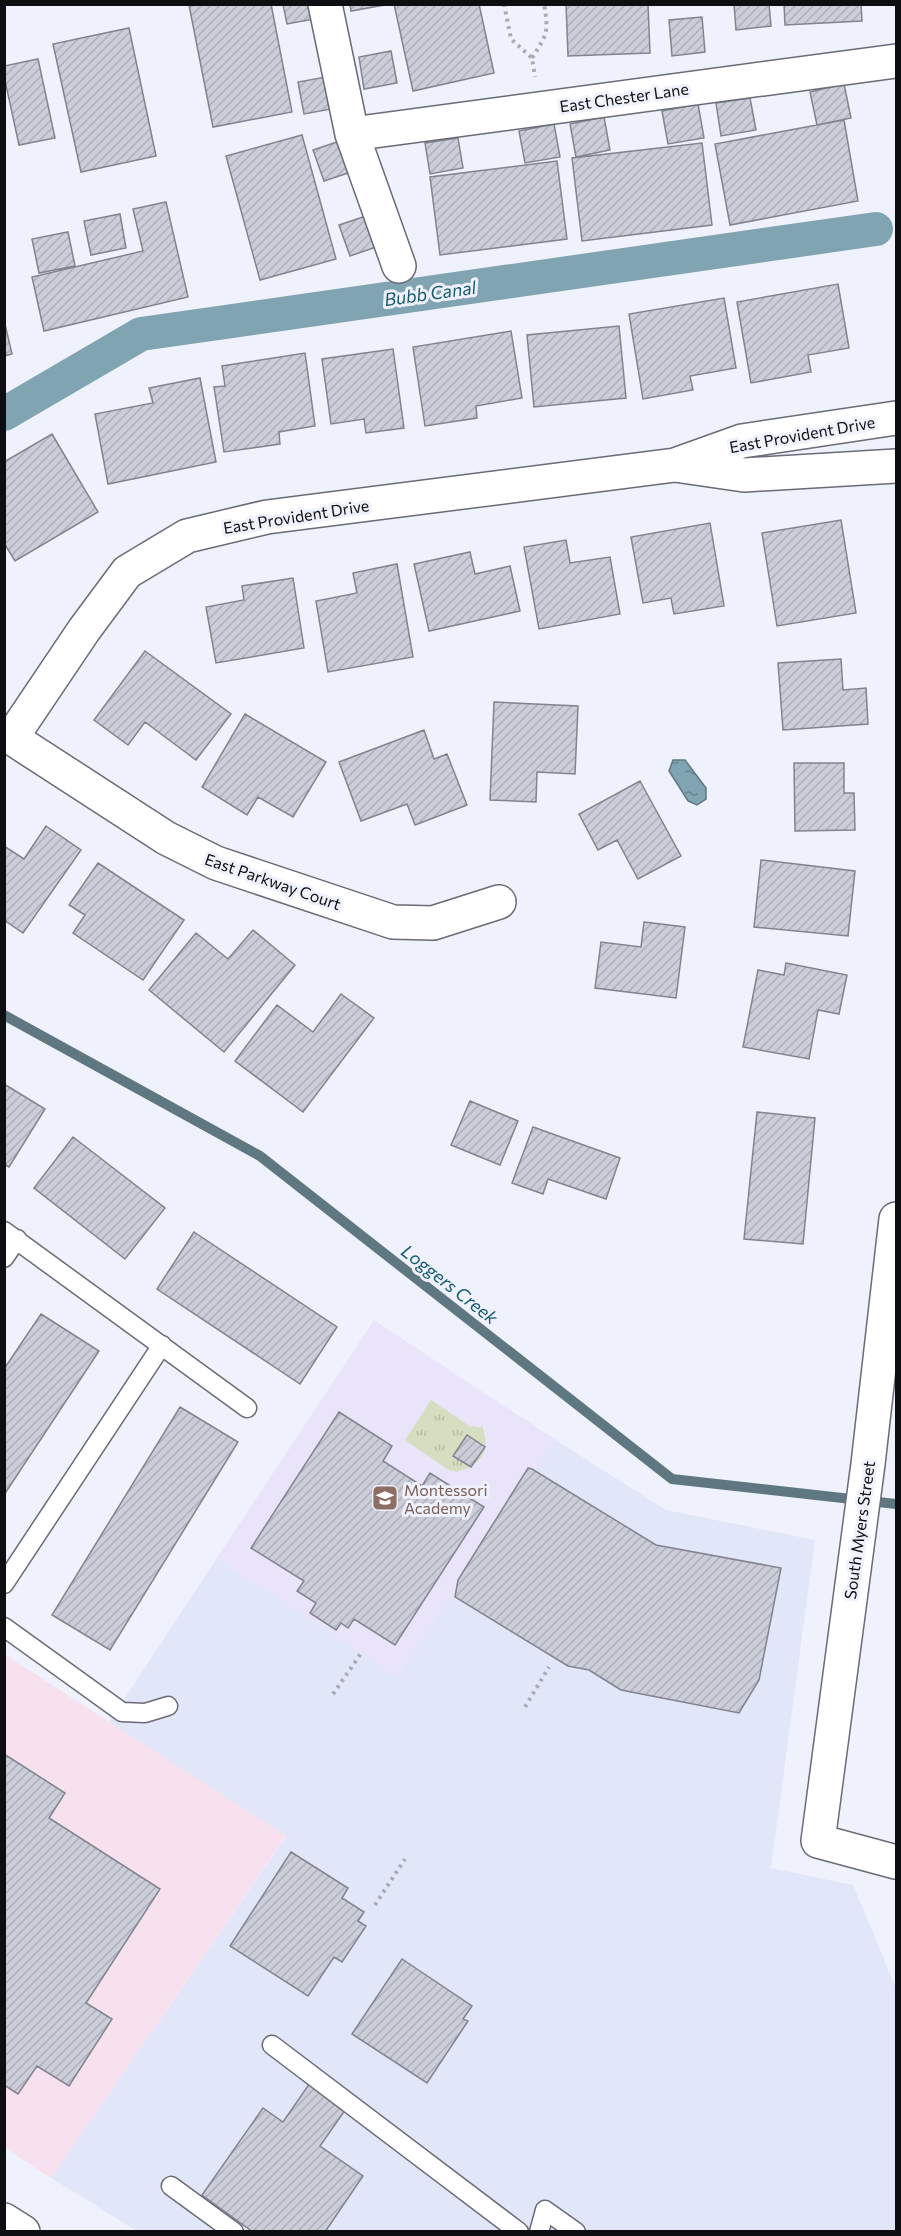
<svg xmlns="http://www.w3.org/2000/svg" width="901" height="2236" font-family="Commissioner,sans-serif">
  <defs>
    <pattern id="grass-tufts" width="24" height="20" patternUnits="userSpaceOnUse" patternTransform="scale(1.5)"><rect width="24" height="20" fill="#d5dec0"/><path d="M3 7l-1-3M5 7V3M7 7l1-3M15 17l-1-3M17 17v-4M19 17l1-3" fill="none" stroke="#b6bda4"/></pattern>
    <pattern id="water-ripples" width="26" height="14" patternUnits="userSpaceOnUse" patternTransform="scale(1.5)"><rect width="26" height="14" fill="#80a4b1"/><path d="M2 4q2-2 4 0t4 0M15 11q2-2 4 0t4 0" fill="none" stroke="#67848f"/></pattern>
    <pattern id="building-hatch" width="6" height="6" patternUnits="userSpaceOnUse" patternTransform="scale(1.5)"><rect width="6" height="6" fill="#cbcdd9"/><path d="M-1 1l2-2M0 6l6-6M5 7l2-2" fill="none" stroke="#adafb9"/></pattern>
  </defs>
  <rect width="100%" height="100%" fill="#eff1fd"/>
  <path fill="#e2e6f9" d="M554 1439 666 1510 815 1540 771 1868 853 1885 896 1988V2231H137L51 2178 286 1837 109 1722 217 1558 396 1677Z"/>
  <path fill="#eae4fa" d="M374 1320 554 1439 396 1677 217 1558Z"/>
  <path fill="#f7e1ee" d="M4 1654 286 1836 51 2178 5 2148Z"/>
  <path fill="url(#grass-tufts)" d="M431 1400 471 1427 474 1426 480 1428 482 1426C492 1452 481 1465 456 1472L447 1469 405 1440Z"/>
  <path fill="url(#water-ripples)" stroke="#5e7781" stroke-width="1.5" d="M673 760H685L706 788V799L697 805 688 801 669 771Z"/>
  <g fill="none" stroke-linecap="round" stroke-linejoin="round">
    <path stroke="#5e7781" stroke-width="10" d="M4 1015 260 1156 672 1479 896 1504"/>
    <path stroke="#80a4b1" stroke-width="34" d="M4 414 141 334 876 229"/>
  </g>
  <path fill="url(#building-hatch)" stroke="#81838e" stroke-width="1.5" d="M194 4H271L292 112 213 127 189 5Z
    M283 4H317L320 18 287 24Z
    M350 4H384V5L351 11Z
    M394 4H479L494 73 413 91Z
    M566 4H648L650 53 568 56Z
    M734 4H769L771 26 736 30Z
    M784 4H861L862 21 785 25Z
    M702 17 705 52 672 56 669 20Z
    M129 28 156 156 81 172 53 44Z
    M391 51 397 83 364 89 359 57Z
    M38 59 55 138 19 145 4 76V66Z
    M331 76 337 108 304 114 298 82Z
    M844 84 851 118 817 125 810 92Z
    M750 98 756 130 721 136 716 103Z
    M698 104 704 138 668 144 662 111Z
    M604 117 610 150 576 157 570 124Z
    M844 120 858 201 730 225 715 144Z
    M554 124 560 157 525 163 519 131Z
    M302 135 336 259 260 280 226 156Z
    M458 138 463 168 430 174 425 143Z
    M346 139 357 170 324 181 313 150Z
    M702 143 712 225 582 241 572 158Z
    M557 161 567 239 440 255 430 177Z
    M166 202 188 297 44 331 32 277 143 251 133 209Z
    M120 214 126 248 91 255 84 221Z
    M372 214 382 245 350 256 339 225Z
    M68 232 75 266 39 273 32 239Z
    M838 284 849 348 808 355 811 372 751 383 737 302Z
    M724 298 736 368 690 376 693 390 643 399 629 314Z
    M4 320 12 354 4 356Z
    M619 326 626 398 534 407 527 335Z
    M511 331 522 398 476 406 477 418 425 426 413 347Z
    M393 349 404 428 366 433 364 419 331 424 322 359Z
    M305 353 315 426 279 432 280 444 224 452 214 387 225 386 222 366Z
    M200 378 216 462 108 484 95 414 153 403 149 388Z
    M52 434 98 512 15 561 4 543V462Z
    M841 520 856 613 777 626 762 533Z
    M710 523 724 606 674 614 671 598 643 603 631 537Z
    M566 540 570 563 610 557 620 614 539 629 524 547Z
    M470 552 475 574 510 566 520 611 429 631 414 564Z
    M397 564 413 657 328 672 316 601 357 593 353 573Z
    M293 578 304 648 216 663 206 607 244 600 242 586Z
    M145 651 231 714 196 760 145 722 128 745 94 720Z
    M841 659 843 690 866 688 868 724 783 730 778 663Z
    M494 702 578 706 575 774 537 772 536 802 490 800Z
    M245 714 326 762 293 817 258 797 247 815 202 787Z
    M424 730 434 759 447 754 467 805 415 825 407 804 361 821 339 762Z
    M794 763H844V793H854L855 830 795 831Z
    M640 781 681 856 638 879 617 840 598 850 579 814Z
    M46 826 81 850 23 933 4 920V846L24 859Z
    M761 860 855 871 848 936 754 927Z
    M98 863 184 920 143 980 73 933 85 915 69 905Z
    M644 922 685 927 676 998 595 988 601 942 641 947Z
    M253 930 295 965 224 1052 149 990 196 933 228 959Z
    M786 963 847 975 839 1014 818 1010 809 1059 743 1047 758 970 784 975Z
    M341 994 374 1018 303 1112 235 1061 277 1005 313 1032Z
    M4 1084 45 1109 9 1167 4 1164Z
    M470 1101 518 1121 500 1165 451 1145Z
    M757 1112 815 1118 803 1244 744 1239Z
    M533 1127 620 1158 606 1199 548 1179 543 1194 512 1183Z
    M73 1137 165 1208 125 1259 34 1188Z
    M194 1232 337 1327 300 1384 157 1289Z
    M41 1314 99 1351 4 1495V1369Z
    M180 1407 238 1442 110 1650 52 1615Z
    M339 1412 392 1446 383 1461 422 1486 430 1473 484 1507 395 1645 354 1619 348 1628 341 1623 336 1630 310 1613 316 1603 297 1591 304 1581 251 1548Z
    M467 1435 485 1447 471 1467 453 1456Z
    M528 1468 532 1469 656 1545 781 1568 759 1680 739 1713 621 1690 589 1670 568 1666 455 1597 458 1580Z
    M4 1754 65 1793 49 1818 160 1889 86 2003 112 2019 69 2086 37 2066 18 2094 4 2085Z
    M291 1852 348 1888 342 1898 364 1912 358 1921 366 1926 342 1962 334 1957 308 1996 230 1946Z
    M402 1959 472 2006 463 2019 468 2021 427 2083 352 2034Z
    M312 2080 348 2106 320 2146 363 2176 325 2232H253L202 2195 263 2108 283 2122Z"/>
  <g fill="none" stroke-linecap="round" stroke-linejoin="round">
    <defs>
      <path id="service" d="M4 1231 247 1408
        M4 1258 17 1239
        M4 1584 162 1345
        M4 1627 122 1712 145 1713 168 1706
        M272 2045 519 2232
        M171 2186 234 2232
        M539 2232 545 2210 576 2232"/>
      <path id="minor" d="M325 4 352 134 399 266
        M352 134 896 61
        M896 418 742 441 675 465 744 475 896 466
        M4 733 166 838 216 863 393 922 433 923 499 902
        M12 737 84 630 127 572 187 536 267 517 675 465
        M896 1219 868 1464 818 1841 896 1862"/>
      <path id="secondary" d="M4 2220 23 2232"/>
    </defs>
    <use href="#service" stroke="#696b75" stroke-width="21"/>
    <use href="#minor" stroke="#696b75" stroke-width="36"/>
    <use href="#secondary" stroke="#696b75" stroke-width="36"/>
    <path stroke="#aaacb5" stroke-width="4" stroke-dasharray="3 4.5" stroke-linecap="butt" d="M504 4 511 39 532 58 535 77
      M532 58C547 34 549 33 544 4
      M333 1694 362 1652
      M525 1707 549 1667
      M375 1905 405 1859"/>
    <use href="#service" stroke="#fff" stroke-width="18"/>
    <use href="#minor" stroke="#fff" stroke-width="33"/>
    <use href="#secondary" stroke="#fff" stroke-width="33"/>
  </g>
  <defs>
    <symbol id="school-square" viewBox="-11 -11 22 22"><rect x="-9" y="-9" width="18" height="18" rx="4" fill="#8d6e63" stroke="#eff1fd"/><path d="M0-5L7-2L0 1L-7-2ZM-4 1L0 2.5L4 1V4Q0 6-4 4Z" fill="#fff"/></symbol>
  </defs>
  <g fill-rule="evenodd">
    <use href="#school-square" x="370" y="1483" width="30" height="30"/>
  </g>
  <g text-anchor="middle" dominant-baseline="central" stroke-width="6" stroke-linejoin="round" paint-order="stroke">
    <g font-size="16" fill="#0d0e12" stroke="#eff1fd">
      <text transform="translate(624 97) rotate(-8)">East Chester Lane</text>
      <text transform="translate(802 434) rotate(-10)">East Provident Drive</text>
      <text transform="translate(296 516) rotate(-9)">East Provident Drive</text>
      <text transform="translate(273 881) rotate(19)">East Parkway Court</text>
      <text transform="translate(859 1530) rotate(-82)">South Myers Street</text>
    </g>
    <g font-size="16" fill="#785e54" stroke="#eff1fd" text-anchor="start">
      <text x="404" y="1489">Montessori<tspan x="404" dy="18">Academy</tspan></text>
    </g>
    <g font-size="18" font-style="italic" fill="#165b70" stroke="#eff1fd">
      <text transform="translate(430 293) rotate(-8)">Bubb Canal</text>
      <text transform="translate(450 1284) rotate(38)">Loggers Creek</text>
    </g>
  </g>
  <rect width="901" height="2236" fill="none" stroke="#0d0e12" stroke-width="12"/>
</svg>
